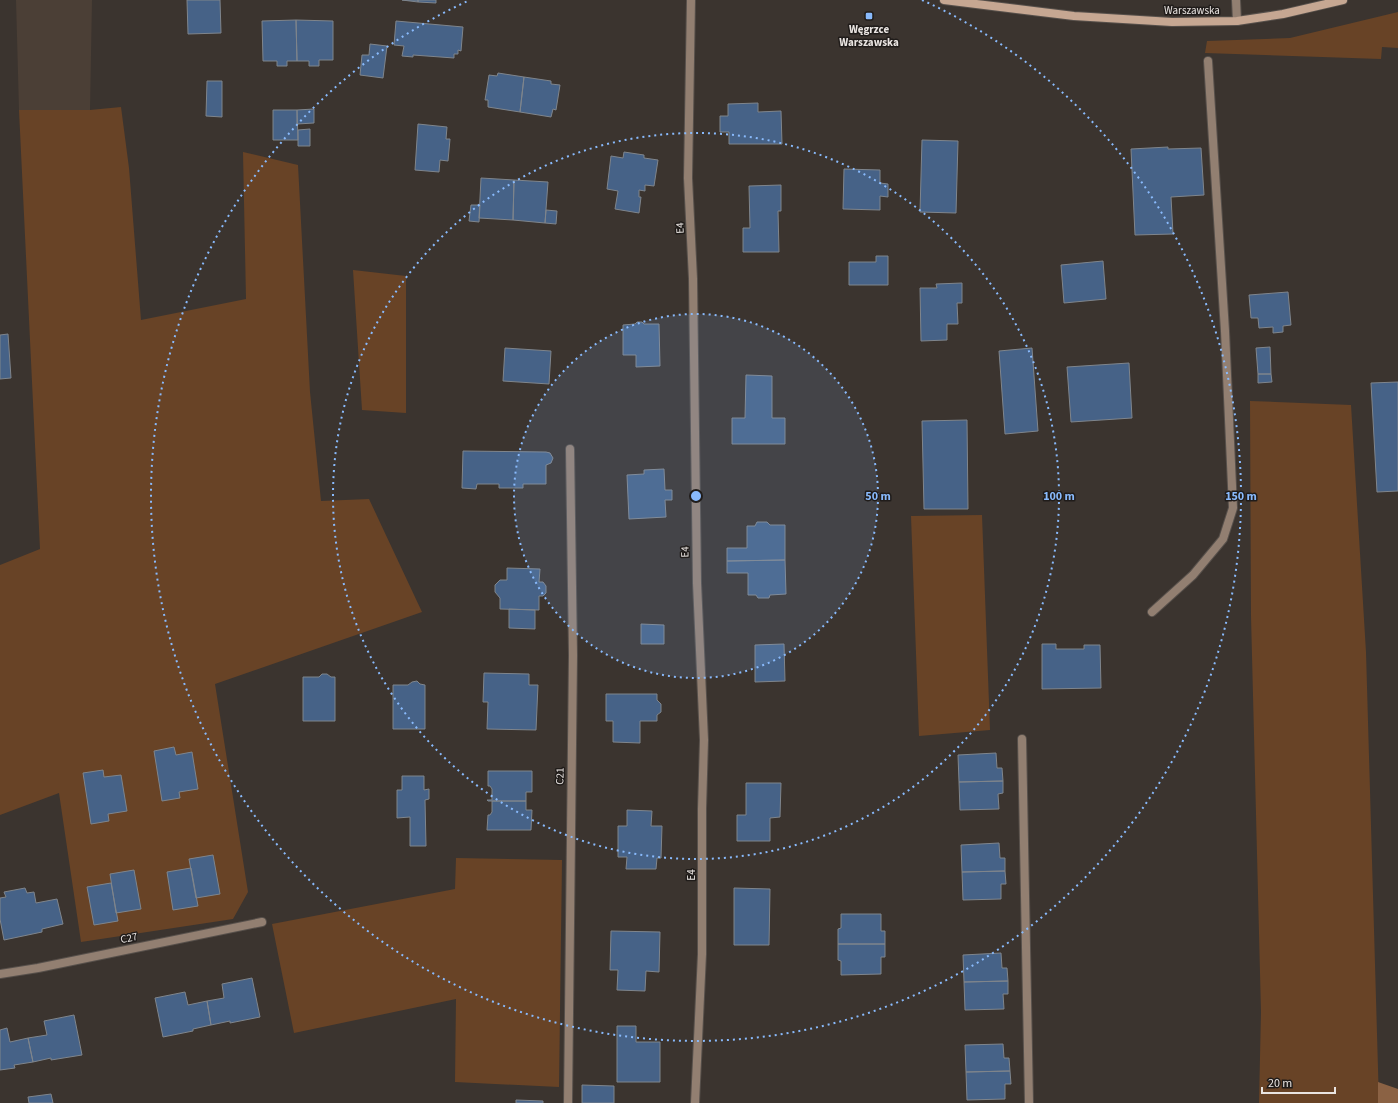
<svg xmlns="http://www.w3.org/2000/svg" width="1398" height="1103" font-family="'Source Sans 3',sans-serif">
  <rect width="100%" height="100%" fill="#3b342f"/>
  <path fill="#4b3f36" d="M16 0H92L90 110H19Z"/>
  <path fill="#684326" d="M1398 12V48L1382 47 1381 59 1205 53 1207 41 1290 38Z
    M121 107 129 168 141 320 246 299 243 152 298 165 310 392 321 501 369 499 422 612 215 684 248 892 233 919 81 942 59 793 0 815V565L40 549 19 110H90Z
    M353 270 406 276V413L362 410Z
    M1250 401 1351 405 1366 652 1379 1103H1259L1261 1012 1251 616Z
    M982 515 990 730 919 736 911 516Z
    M456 858 562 860 559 1087 455 1082 456 999 294 1033 272 924 455 889Z"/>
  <path fill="#8b6244" d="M1378 1082 1398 1089V1103H1378Z"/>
  <path fill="#466287" stroke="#7f858c" d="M187 0H220L221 33 188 34Z
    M402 0H418V2Z
    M418 0H436V3L418 2Z
    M296 20 333 21V60H319V66H309V61H297Z
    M296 20 297 61H287V66H277V61H263L262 21Z
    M396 21 463 27 461 51 458 50V54H454V58L413 55V57L402 56 404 46 394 45Z
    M370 44 387 46 383 78 360 75 362 55H369Z
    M498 73 524 77 520 112 488 107V100H485L489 75 497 76Z
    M524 77 551 81V84L560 85 556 110 553 109 551 117 520 112Z
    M207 81H222V117L206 116Z
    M758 103V112L781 111 782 144H729V132H720V116H728V104Z
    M314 109V123L297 124V110Z
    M273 110H297L298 140H273Z
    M418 124 447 127 446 139H450L448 161 440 160 439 172 415 170Z
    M310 129V146H298V130Z
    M922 140 958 141 956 213 920 212Z
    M1168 147V149L1201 148 1204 195 1171 197 1173 234 1135 235 1131 149Z
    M624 152 644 155V158L658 160 654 186 645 185V191L639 190V197H641L639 213 615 209 618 191 607 189 611 156 623 158Z
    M844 169 880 170V183L888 184V197L880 196V210L843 209Z
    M481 178 514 180 513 220 479 218Z
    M514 180 548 182 545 223 513 220Z
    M781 185V211H778L779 252H743V228H750L749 186Z
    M471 205H480L479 222 469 221Z
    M546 210 557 211 556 224 545 223Z
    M876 256H888V285H849V262H876Z
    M1103 261 1106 299 1064 303 1061 265Z
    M962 283V303H957L958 324H947V340L921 341 920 288H937L936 284Z
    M1288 292 1291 325 1283 326V332L1273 333V327L1259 328 1258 318H1251L1249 295Z
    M637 322H642L644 324H659L660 366 636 367V355H623V325L635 324Z
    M8 334 11 378 0 379V335Z
    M1270 347 1271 374H1258L1256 348Z
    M505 348 551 351 549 384 503 381Z
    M1032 348 1038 431 1005 434 999 351Z
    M1129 363 1132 418 1071 422 1067 367Z
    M1258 374H1271L1272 382 1258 383Z
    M746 375 772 376V418H785V444H732V418H745Z
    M1398 382V491L1377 492 1371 383Z
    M967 420 968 509H924L922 421Z
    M463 451 546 452 550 453 553 458 551 463 546 465V484H523V488H499V484H477L476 489 462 488Z
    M664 469 665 490H672V500H665L666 517 629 519 627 475 644 474V470Z
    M757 522H767L770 525H785V560L727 561V548H747V526H755Z
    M785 560 786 594 770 595 769 598H758L756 595H748V573H727V561Z
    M507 568 540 569 539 582H543L546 586V593L543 596H539V610L500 609V598L495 592V585L500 580H507Z
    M509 609 535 610V629L509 628Z
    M641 624 664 625V644H641Z
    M784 644 785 681 755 682V645Z
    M1042 644H1056V649H1084V645H1100L1101 688 1042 689Z
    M484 673 529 674V685H538L536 730 487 729 488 702H483Z
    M322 674H327L331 677H335V721H303V677H319Z
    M417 681 420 684 425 685V729H393V685H408L412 682Z
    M606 694H657V700L661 704V712L657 715V721H640V743L613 742V721H606Z
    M174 747 176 755 192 752 198 789 179 792 180 798 162 801 154 751Z
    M996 753 997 768H1002L1003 781 959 782 958 755Z
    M103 770 104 777 121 775 127 811 108 814 109 821 91 824 83 773Z
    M488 771H532V792H526V801H488L487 800H492V789L490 786H488Z
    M402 776H424V790L429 789V799L425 800 426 846H410V817L397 818V790H402Z
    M1003 781V793L998 794 999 809 960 810 959 782Z
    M746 783H781L780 817 770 818V841H737V815H746Z
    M492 801H526V810H532L531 830H487L488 815H490L492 812Z
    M627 810 652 811 651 826H662L661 858H657L656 869H626L627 857H618V826H627Z
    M999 843 1000 858H1005V871L962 872 961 845Z
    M213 855 220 894 196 898 189 859Z
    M191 868 198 906 173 910 167 872Z
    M134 870 141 909 116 913 110 874Z
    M1005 871 1006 884H1001V899L963 900 962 872Z
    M111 883 118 921 94 925 87 887Z
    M25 888 27 893 34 892 36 903 57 899 63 924 42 929V932L4 940 0 919V898L6 897 4 892Z
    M734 888 770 889 769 945H734Z
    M841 914H881V931H885V944H838V929L841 928Z
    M611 931 660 932 659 972 646 971 645 991 617 990 618 970H610Z
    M838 944H885V957H881V974L841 975V961L838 960Z
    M1001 953 1002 968H1007L1008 981 964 982 963 955Z
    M252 978 260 1017 230 1023V1021L211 1025 207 1001 224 998 222 984Z
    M1008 981V994H1003L1004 1009 965 1010 964 982Z
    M185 992 188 1005 207 1001 211 1025 193 1029V1031L163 1037 155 998Z
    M74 1015 82 1055 51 1060V1058L33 1062 28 1038 47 1035 44 1021Z
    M617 1026H636V1042H660V1082H617Z
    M7 1028 10 1042 28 1038 33 1062 14 1065 15 1068 0 1070V1030Z
    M1003 1044 1004 1058H1009L1010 1071 966 1072 965 1045Z
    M1010 1071 1011 1084H1005V1099L967 1100 966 1072Z
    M582 1085 614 1086V1103H582Z
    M51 1094 53 1103H29L28 1097Z
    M516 1100 543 1101V1103H516Z"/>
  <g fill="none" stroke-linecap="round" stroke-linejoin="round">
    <defs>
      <path id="service" d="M1152 612 1193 575 1223 539 1233 508 1225 331 1208 61
        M1022 739 1029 1103"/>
      <path id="minor" d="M691 0 688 178 693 279 697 583 704 740 702 809V954L695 1103
        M1236 0 1237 21
        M0 974 38 968 262 922
        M568 1103 573 655 570 449"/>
      <path id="secondary" d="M944 0 1074 16 1172 22 1237 21 1283 14 1343 0"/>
    </defs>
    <use href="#service" stroke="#57504b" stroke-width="10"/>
    <use href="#minor" stroke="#57504b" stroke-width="10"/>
    <use href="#secondary" stroke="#57504b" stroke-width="10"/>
    <use href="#service" stroke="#927f71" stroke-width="8"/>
    <use href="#minor" stroke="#927f71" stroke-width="8"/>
    <use href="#secondary" stroke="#c6a792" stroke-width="8"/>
  </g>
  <circle cx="696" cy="496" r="182" fill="#89bafc" fill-opacity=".12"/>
  <g fill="none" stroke="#89bafc" stroke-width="2" stroke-dasharray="2 4">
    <circle cx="696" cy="496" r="182"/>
    <circle cx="696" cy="496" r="363"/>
    <path d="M922 0A545 545 0 1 1 470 0"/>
  </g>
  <rect fill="#89bafc" stroke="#201c1a" stroke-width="1.5" x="865" y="12" width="8" height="8" rx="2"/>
  <g text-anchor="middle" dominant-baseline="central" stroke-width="3" stroke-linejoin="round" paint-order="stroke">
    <g font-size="11" fill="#e9e4e1" stroke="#201c1a">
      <text x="1192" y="10">Warszawska</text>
      <text transform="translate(680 228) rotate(-93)">E4</text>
      <text transform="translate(685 552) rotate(-91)">E4</text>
      <text transform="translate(560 776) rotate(-89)">C21</text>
      <text transform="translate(691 875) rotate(-90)">E4</text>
      <text transform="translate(129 938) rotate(-12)">C27</text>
    </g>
    <g font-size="11" font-weight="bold" fill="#e9e4e1" stroke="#201c1a">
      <text x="869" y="29">Węgrzce<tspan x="869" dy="13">Warszawska</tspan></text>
    </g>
  </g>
  <circle cx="696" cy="496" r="6" fill="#89bafc" stroke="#201c1a" stroke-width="2"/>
  <g font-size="12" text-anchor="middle" font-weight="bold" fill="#89bafc" stroke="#201c1a" stroke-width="3" stroke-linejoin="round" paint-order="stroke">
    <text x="878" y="500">50 m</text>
    <text x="1059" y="500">100 m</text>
    <text x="1241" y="500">150 m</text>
  </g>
  <path d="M1262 1087v6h73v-6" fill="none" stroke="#e9e4e1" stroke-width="2"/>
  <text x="1268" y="1087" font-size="12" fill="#e9e4e1" stroke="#201c1a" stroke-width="3" paint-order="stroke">20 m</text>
</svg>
